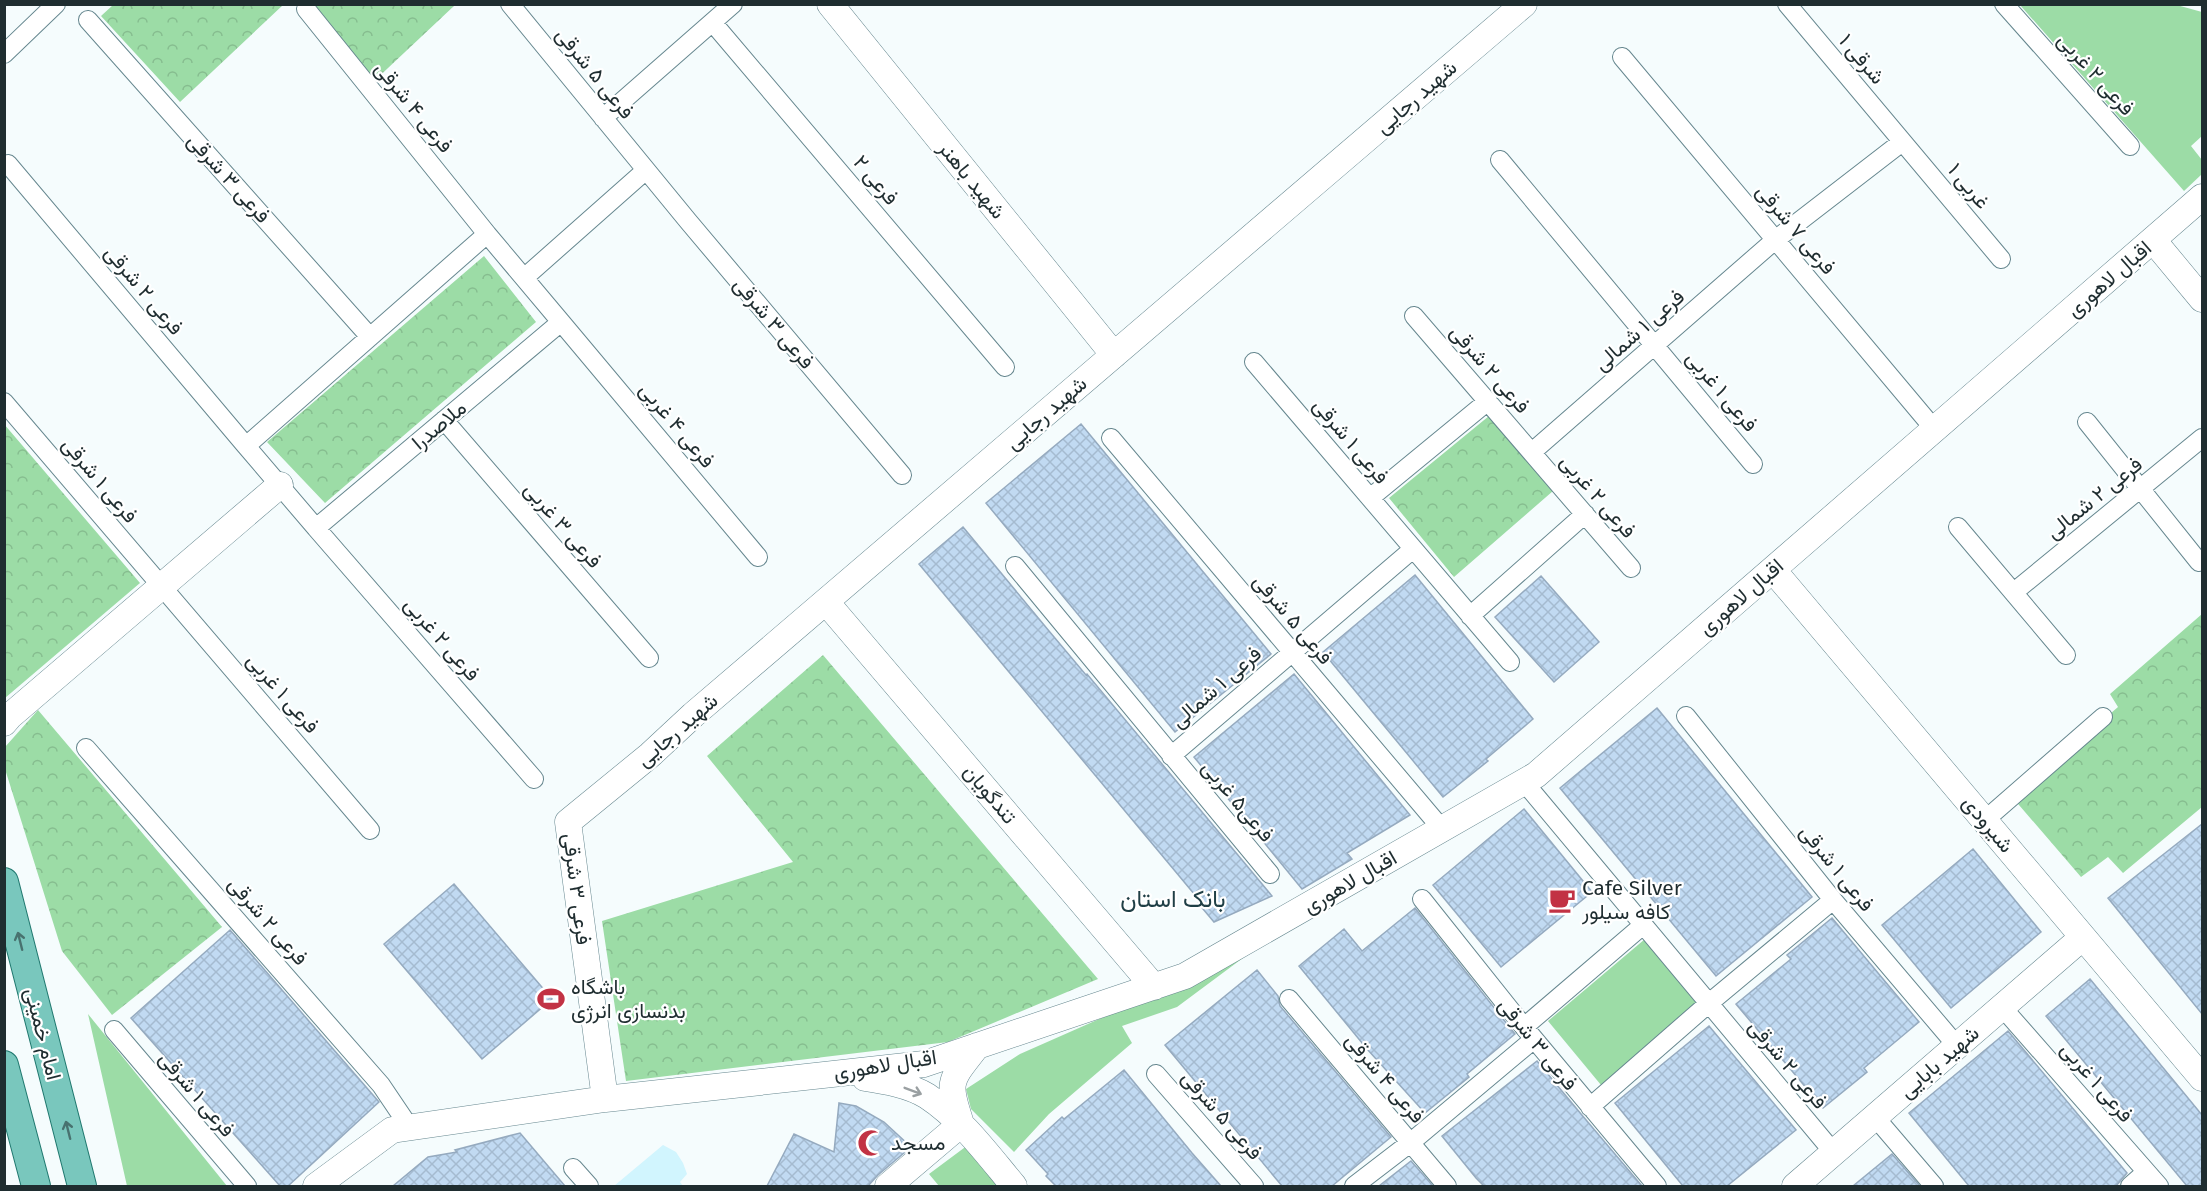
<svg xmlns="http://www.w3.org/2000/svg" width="2207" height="1191" font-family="'Fira Sans',Vazirmatn,sans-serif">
  <defs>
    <pattern id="forest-crowns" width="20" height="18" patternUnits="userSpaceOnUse" patternTransform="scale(1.5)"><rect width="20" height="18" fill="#9cdca6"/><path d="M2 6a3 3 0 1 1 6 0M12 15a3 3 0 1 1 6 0" fill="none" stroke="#86bd8f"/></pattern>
    <pattern id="building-cross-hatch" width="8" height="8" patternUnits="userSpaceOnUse" patternTransform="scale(1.5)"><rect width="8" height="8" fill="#c1daf2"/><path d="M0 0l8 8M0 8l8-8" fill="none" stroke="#a5bbd0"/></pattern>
  </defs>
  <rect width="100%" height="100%" fill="#f5fcfd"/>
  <path fill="#d1f5fe" d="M663 1145 676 1152 683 1163 687 1174 680 1182 683 1186H614Z"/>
  <path fill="#9cdca6" d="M2173 4 2202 12V136L2191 146 2202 160V174L2184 191 2020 5Z
    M1645 939 1699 1004 1601 1085 1548 1021Z
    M1251 952 1177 1007 1122 1026 1132 1043 1049 1114 1014 1152 971 1109 966 1089 1020 1054Z
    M88 1014 227 1186H127Z
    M968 1145 1003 1186H939L929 1174Z"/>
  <path fill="url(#forest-crowns)" d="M283 5 180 102 101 16 113 5Z
    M302 5H455L371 84Z
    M484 256 536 322 325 503 267 442Z
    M1489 416 1553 491 1454 577 1389 498Z
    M4 424 140 583 5 698H4Z
    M2202 614V807L2123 873 2108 857 2081 877 2013 798 2118 707 2110 694Z
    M823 655 1098 979 948 1042 626 1081 602 921 793 862 707 756Z
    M38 710 222 927 112 1015 62 951 5 769V747Z"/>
  <path fill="url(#building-cross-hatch)" stroke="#95aabf" stroke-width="1.5" d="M1081 424 1271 654 1175 732 986 503Z
    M963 527 1049 631 1086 675 1087 674 1272 896 1214 922 1198 903 1200 901 919 564Z
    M1415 575 1533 719 1486 759 1488 761 1443 797 1323 652Z
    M1541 576 1599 642 1554 682 1495 617Z
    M1294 674 1410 815 1347 853 1352 859 1302 889 1194 757Z
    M1657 708 1812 897 1716 976 1560 788Z
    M1524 809 1592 892 1501 967 1433 885Z
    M2202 824V1014L2108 898Z
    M1973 849 2041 932 1951 1008 1882 925Z
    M454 884 552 999 482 1059 384 944Z
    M1415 908 1515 1034 1467 1074 1469 1077 1425 1113 1367 1049 1299 966 1344 929 1362 951Z
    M1832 918 1919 1022 1864 1068 1867 1072 1823 1108 1736 1004 1791 959 1787 955Z
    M230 930 379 1102 288 1186H280L131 1018Z
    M1257 970 1278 996 1280 1006 1391 1137 1332 1186H1282L1165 1045Z
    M2090 979 2202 1115V1186H2187L2046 1016Z
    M1709 1026 1796 1130 1727 1186H1683L1615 1103Z
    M2008 1031 2127 1173 2116 1186H1969L1909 1113Z
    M1537 1061 1581 1114 1642 1186H1484L1476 1178 1442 1136Z
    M1124 1070 1192 1153 1221 1186H1056L1046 1176 1048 1174 1026 1150 1062 1117 1064 1119Z
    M839 1103 856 1106 884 1122 911 1147 878 1175 868 1186H767L794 1134 834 1152Z
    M520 1133 565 1186H393L428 1157 457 1152 455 1150Z
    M1892 1154 1920 1186H1853Z
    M1411 1161 1433 1186H1379Z"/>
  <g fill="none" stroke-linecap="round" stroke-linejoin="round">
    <defs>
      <path id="street" d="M510 4 688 221 902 475
        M1787 4 2001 259
        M2004 4 2130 146
        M306 9 487 234
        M88 20 370 337
        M713 23 1005 367
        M4 54 56 4
        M1622 57 1935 430
        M603 118 733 4
        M1500 160 1753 464
        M8 164 246 446
        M487 234 561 322 316 528 246 446Z
        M524 278 646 170
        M1414 316 1631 568
        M561 322 758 557
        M1254 362 1510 662
        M4 402 370 830
        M444 420 649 658
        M2087 422 2199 562
        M1111 438 1442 829
        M1532 452 1775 240 1902 142
        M1370 498 1488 401
        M1958 527 2066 655
        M316 528 534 779
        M1015 566 1270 874
        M2014 592 2202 438
        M1470 616 1585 514
        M1686 716 1833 900 1957 1046
        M86 748 381 1085 410 1128
        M1171 756 1413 549
        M1524 782 1834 1153
        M1985 820 2103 717
        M1422 899 1524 1027 1657 1186
        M1289 999 1447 1186
        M2002 1007 2159 1186
        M1524 1027 1642 926
        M114 1030 247 1186
        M1156 1074 1254 1186
        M1590 1107 1708 1004 1833 900
        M1875 1117 1934 1186
        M573 1168 589 1186
        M1354 1186 1410 1143 1534 1039
        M2130 1186 2146 1172"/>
      <path id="secondary" d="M830 4 1114 355
        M2153 240 2202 299
        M1773 570 2202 1078
        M826 602 1154 987
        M4 723 10 716 280 485
        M865 1078C885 1081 909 1085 927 1096 962 1119 988 1155 1014 1186
        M605 1099 568 822 650 755 693 715 1524 4
        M961 1124C947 1080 949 1082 977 1046
        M316 1186 392 1130 605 1099 924 1064 1185 976 1536 775 2202 197
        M888 1186 961 1124
        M1795 1186 2083 937"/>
      <path id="primary" d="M4 882 82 1186
        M4 1065 36 1186"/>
    </defs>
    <use href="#street" stroke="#66878f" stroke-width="20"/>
    <use href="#secondary" stroke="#66878f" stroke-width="27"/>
    <use href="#primary" stroke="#20786f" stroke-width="30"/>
    <use href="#street" stroke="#fff" stroke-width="18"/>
    <use href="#secondary" stroke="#fff" stroke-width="26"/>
    <use href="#primary" stroke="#79c7bd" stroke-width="28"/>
  </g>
  <defs><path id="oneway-shaft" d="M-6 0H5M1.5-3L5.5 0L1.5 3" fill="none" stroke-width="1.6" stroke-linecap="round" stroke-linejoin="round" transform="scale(1.5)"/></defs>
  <g stroke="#48726f">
    <use href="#oneway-shaft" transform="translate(20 941) rotate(-104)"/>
    <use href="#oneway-shaft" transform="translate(68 1130) rotate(-104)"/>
  </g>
  <use stroke="#9aa0a2" href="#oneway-shaft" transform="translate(913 1091) rotate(21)"/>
  <defs>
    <symbol id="cafe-bare" viewBox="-9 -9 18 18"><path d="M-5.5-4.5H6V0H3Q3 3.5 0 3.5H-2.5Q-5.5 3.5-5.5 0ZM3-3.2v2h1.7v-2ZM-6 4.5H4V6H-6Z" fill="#c23244" stroke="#fff" stroke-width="2.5" paint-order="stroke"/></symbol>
    <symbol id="stadium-bare" viewBox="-9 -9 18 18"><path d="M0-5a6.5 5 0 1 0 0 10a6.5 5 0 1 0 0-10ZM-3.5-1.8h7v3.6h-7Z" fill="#c23244" stroke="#fff" stroke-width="2.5" paint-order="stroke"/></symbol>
    <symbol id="mosque-bare" viewBox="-9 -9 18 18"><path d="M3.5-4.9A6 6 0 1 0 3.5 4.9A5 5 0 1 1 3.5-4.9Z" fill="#c23244" stroke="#fff" stroke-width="2.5" paint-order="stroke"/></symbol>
  </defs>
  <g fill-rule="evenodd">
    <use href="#cafe-bare" x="1543" y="881" width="38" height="38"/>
    <use href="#stadium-bare" x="532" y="980" width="38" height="38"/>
    <use href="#mosque-bare" x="852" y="1124" width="38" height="38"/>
  </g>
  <g text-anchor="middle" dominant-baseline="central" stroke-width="4.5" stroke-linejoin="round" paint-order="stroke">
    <g font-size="21" fill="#1f2d30" stroke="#fff">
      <text transform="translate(1862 59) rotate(50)">۱ شرقی</text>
      <text transform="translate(595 73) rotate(51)">فرعی ۵ شرقی</text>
      <text transform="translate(2096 74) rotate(48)">فرعی ۲ غربی</text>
      <text transform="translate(1416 97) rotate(-41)">شهید رجایی</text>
      <text transform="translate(414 107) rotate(51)">فرعی ۴ شرقی</text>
      <text transform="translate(229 178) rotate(48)">فرعی ۳ شرقی</text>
      <text transform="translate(876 180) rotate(50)">فرعی ۲</text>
      <text transform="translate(972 180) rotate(51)">شهید باهنر</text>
      <text transform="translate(1969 186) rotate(50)">۱ غربی</text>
      <text transform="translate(1796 229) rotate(50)">فرعی ۷ شرقی</text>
      <text transform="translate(2109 279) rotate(-41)">اقبال لاهوری</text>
      <text transform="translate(144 290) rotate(50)">فرعی ۲ شرقی</text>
      <text transform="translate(774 323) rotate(50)">فرعی ۳ شرقی</text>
      <text transform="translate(1639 330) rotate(-41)">فرعی ۱ شمالی</text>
      <text transform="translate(1490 369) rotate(49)">فرعی ۲ شرقی</text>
      <text transform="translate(1722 391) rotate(50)">فرعی ۱ غربی</text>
      <text transform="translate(1046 413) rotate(-41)">شهید رجایی</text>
      <text transform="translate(439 425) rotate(-40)">ملاصدرا</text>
      <text transform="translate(677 425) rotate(50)">فرعی ۴ غربی</text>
      <text transform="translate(1351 441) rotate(50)">فرعی ۱ شرقی</text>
      <text transform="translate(100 480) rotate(50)">فرعی ۱ شرقی</text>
      <text transform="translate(1598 496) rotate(49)">فرعی ۲ غربی</text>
      <text transform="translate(2094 498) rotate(-39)">فرعی ۲ شمالی</text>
      <text transform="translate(563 525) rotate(49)">فرعی ۳ غربی</text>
      <text transform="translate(1741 597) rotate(-41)">اقبال لاهوری</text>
      <text transform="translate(1293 619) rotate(50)">فرعی ۵ شرقی</text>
      <text transform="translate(442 639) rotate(49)">فرعی ۲ غربی</text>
      <text transform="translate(1216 687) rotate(-41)">فرعی ۱ شمالی</text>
      <text transform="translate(283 693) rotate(49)">فرعی ۱ غربی</text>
      <text transform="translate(677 730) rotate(-41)">شهید رجایی</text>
      <text transform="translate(990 794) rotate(50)">تندگویان</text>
      <text transform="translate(1238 801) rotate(50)">فرعی۵ غربی</text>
      <text transform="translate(1988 824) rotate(50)">شیرودی</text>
      <text transform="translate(1837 868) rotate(51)">فرعی ۱ شرقی</text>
      <text transform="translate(1350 882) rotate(-30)">اقبال لاهوری</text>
      <text transform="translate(577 889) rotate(83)">فرعی ۳ شرقی</text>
      <text transform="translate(268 921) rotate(49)">فرعی ۲ شرقی</text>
      <text transform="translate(43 1034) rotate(76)">امام خمینی</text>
      <text transform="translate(1538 1044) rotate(51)">فرعی ۳ شرقی</text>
      <text transform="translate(1939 1062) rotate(-41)">شهید بابایی</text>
      <text transform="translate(1788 1064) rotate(50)">فرعی ۲ شرقی</text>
      <text transform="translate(885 1065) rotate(-9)">اقبال لاهوری</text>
      <text transform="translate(1385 1078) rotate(50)">فرعی ۴ شرقی</text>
      <text transform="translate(2097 1082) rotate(49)">فرعی ۱ غربی</text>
      <text transform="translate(197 1094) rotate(50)">فرعی ۱ شرقی</text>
      <text transform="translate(1222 1115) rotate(49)">فرعی ۵ شرقی</text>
    </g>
    <g font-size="21" fill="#1f2d30" stroke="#fff" text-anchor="start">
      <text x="1582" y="888">Cafe Silver<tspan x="1582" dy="24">کافه سیلور</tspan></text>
      <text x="571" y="987">باشگاه<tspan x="571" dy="24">بدنسازی انرژی</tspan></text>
      <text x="891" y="1143">مسجد</text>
    </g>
    <g font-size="24" fill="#203f46" stroke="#fff">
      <text x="1173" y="899">بانک استان</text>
    </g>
  </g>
  <rect width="2207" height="1191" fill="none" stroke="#1f2d30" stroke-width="12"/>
</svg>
